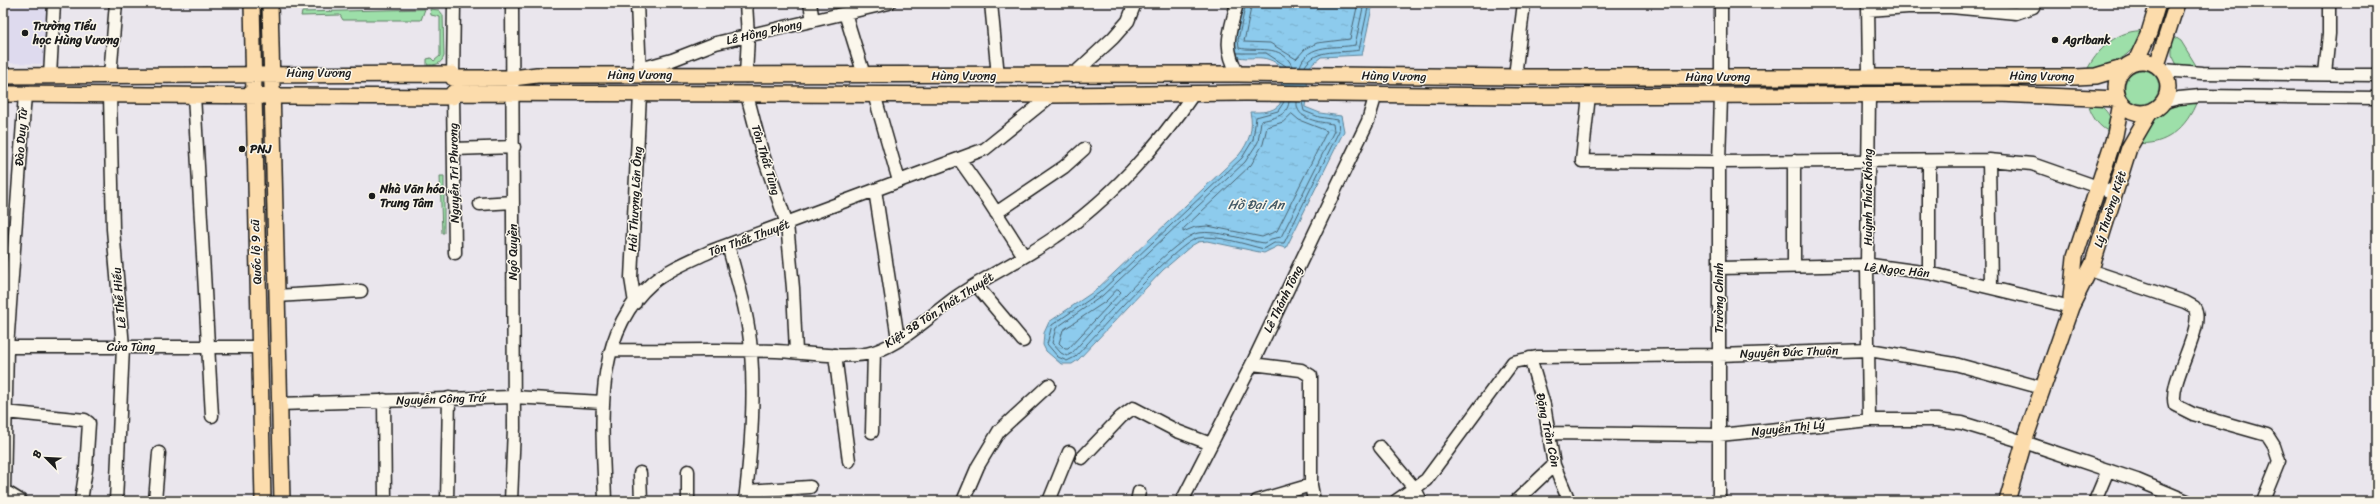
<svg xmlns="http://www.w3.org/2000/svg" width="2380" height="504" font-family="Sriracha,sans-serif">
  <defs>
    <pattern id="water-ripples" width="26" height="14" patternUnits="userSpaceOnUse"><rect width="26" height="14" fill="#8dcbed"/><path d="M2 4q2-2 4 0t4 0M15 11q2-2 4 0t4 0" fill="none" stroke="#79aecb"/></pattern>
  </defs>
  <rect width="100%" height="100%" fill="#eae6ed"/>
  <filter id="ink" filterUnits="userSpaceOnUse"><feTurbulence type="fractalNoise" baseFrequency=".025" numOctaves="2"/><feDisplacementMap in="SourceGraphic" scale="8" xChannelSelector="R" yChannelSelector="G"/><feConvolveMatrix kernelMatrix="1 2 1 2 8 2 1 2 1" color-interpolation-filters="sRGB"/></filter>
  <g filter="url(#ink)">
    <path fill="#dedaee" d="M3 3H49L47 64 3 63Z"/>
    <path fill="#9ddfa9" stroke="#5c7e62" d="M425 9 421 20H343L340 15 301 16 302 12Z
      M430 9 439 10 443 15 444 56C441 65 435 65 427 65V59L431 58 434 61 440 56V17L431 15Z
      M2146 31C2129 58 2114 65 2085 74 2096 50 2118 28 2146 31Z
      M2172 35 2181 41 2197 67H2178L2172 55Z
      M2125 87a17 17 0 1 1 34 0a17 17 0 1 1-34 0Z
      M2087 99C2105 106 2112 114 2114 134 2098 128 2090 115 2087 99Z
      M2197 101C2187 127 2166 147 2136 143 2153 117 2167 104 2197 101Z
      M440 176H444V233H442Z"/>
    <path fill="url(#water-ripples)" stroke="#608599" d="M1237 3H1373L1362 55 1321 57 1309 67 1305 107 1320 113 1341 116 1344 131 1286 248 1278 246 1264 253 1207 241 1198 242 1191 246 1163 270 1078 360 1072 364H1061L1046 351 1043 345 1044 333 1049 322 1096 290 1239 155C1249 142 1254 129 1250 112 1261 112 1272 113 1280 104L1283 68C1262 50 1252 63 1232 55Z"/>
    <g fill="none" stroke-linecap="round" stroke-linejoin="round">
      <path stroke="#496270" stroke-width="1" d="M1246 3 1238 40 1239 48C1256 52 1282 43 1292 66
        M1252 3 1244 42 1270 43 1296 59 1305 49 1317 43 1350 39 1358 3
        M1237 53H1266L1286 66
        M1300 66C1308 42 1336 49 1355 45L1364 3
        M1305 66C1317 47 1340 54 1359 50L1369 3
        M1284 102 1278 111 1256 117 1253 140 1242 158 1099 293 1052 325 1047 344 1058 357 1067 361 1075 357C1096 335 1176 243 1198 238 1215 234 1247 245 1264 249L1274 243H1284L1339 131 1338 120 1319 117 1304 111 1302 102
        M1289 102C1287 117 1273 118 1261 121L1258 142 1245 162 1102 296 1056 328 1052 343 1061 353 1067 356 1072 353C1092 331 1174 237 1198 233 1218 230 1244 240 1264 243L1271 239 1281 237 1334 131 1333 124C1320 122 1295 120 1297 102
        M1292 114 1299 120 1327 131 1277 231 1262 237 1208 226 1195 227 1183 232V229L1251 165 1263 144 1267 127 1283 122Z
        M1118 289 1121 292 1068 349H1065L1059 343 1063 330 1105 302Z"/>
      <defs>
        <path id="minor" d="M637 3 640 75
          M746 3 748 36 746 76
          M810 3 813 21
          M991 3 998 76
          M1237 3C1230 33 1222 45 1238 74
          M1868 3 1869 76
          M1868 10 1908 7H1951L2016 13 2033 7 2035 3
          M845 13 864 75
          M640 69 672 60 716 43 889 3
          M2163 70 2202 73 2377 75
          M2325 74 2329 34V3
          M50 76 54 3
          M110 76 116 3
          M1072 76 1113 38 1128 21 1135 3
          M1519 77 1516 68 1524 3
          M1721 77V3
          M453 78 454 3
          M453 93 455 253
          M874 94 899 181
          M110 95 113 229 123 347 116 501
          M194 95 212 416
          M747 95 762 152 787 224 793 288 796 352
          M1589 95 1582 161 1719 162 1989 160 2032 164 2115 193
          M2163 102 2179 98 2201 96 2377 98
          M454 149 514 147
          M959 159 988 200 1024 256
          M1989 160 1991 286
          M1794 161V267
          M875 190 898 339
          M480 204 513 202
          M996 213 1064 167 1084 149
          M728 245C737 279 749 316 751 352 755 401 751 452 745 501
          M1719 268 1871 265 1929 273 2071 307
          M2089 270 2185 302 2194 307C2207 326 2167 382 2175 405L2193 414 2267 435 2274 446 2279 461 2264 498
          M1929 273V161
          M976 285 1023 341
          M276 296 361 291
          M635 303 631 278 640 94
          M3 347H259
          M612 350C666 351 721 349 776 351 803 352 848 360 874 352 904 342 931 315 956 297 988 275 1024 259 1055 237 1106 203 1160 144 1194 93
          M835 355 849 461
          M1530 358 1544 405 1554 465 1569 501
          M1252 364 1301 370 1311 376V485L1314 501
          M384 400 385 501
          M279 404 513 397 602 402
          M5 412 85 420 89 423 86 469 81 501
          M1869 420 1867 266 1869 95
          M872 432 874 352
          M1548 433 1719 435 1869 420H1937L1962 423 2024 442 2137 480 2187 501
          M1380 447 1415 489 1421 501
          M1082 458 1121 417 1133 408 1177 431 1211 444
          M688 471V501
          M640 473 641 501
          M3 490 21 501
          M4 490 7 347 25 94
          M747 491 810 487
          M155 501 159 453
          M447 501 449 398
          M511 501 514 428 512 3
          M605 501C603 428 590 337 652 283 669 269 692 260 711 251L985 149 1052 95
          M963 501 978 466 999 431 1049 385
          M1049 501 1069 452
          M1137 501 1139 492
          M1182 501 1252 364 1368 121 1376 94
          M1257 501 1311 485
          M1396 501 1426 480 1513 362 1537 357 1719 355 1869 350 1955 364 2043 388
          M1516 501 1554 465
          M1719 501V162L1721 96
          M2095 501 2108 470"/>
        <path id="major" d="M252 3 263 501
          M270 3 282 501
          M2116 87a26 26 0 1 1 52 0a26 26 0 1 1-52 0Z
          M2136 61 2149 33 2158 3
          M2157 65 2177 3
          M3 76 452 74 453 78H513L537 75 1238 74 1519 77H2076L2096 76 2123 68
          M3 94 452 97 453 93 1052 95 1245 93 1519 96 1999 94 2118 99
          M2071 298 2075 257 2115 135 2121 103
          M2007 501 2024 442 2071 307 2093 263 2129 148 2150 112"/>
      </defs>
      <use href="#minor" stroke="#1c1c1c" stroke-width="15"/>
      <use href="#major" stroke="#1c1c1c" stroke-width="18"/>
      <use href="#minor" stroke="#fbf7ec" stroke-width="12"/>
      <use href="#major" stroke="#fcdcac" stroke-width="15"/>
    </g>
  </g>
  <g fill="#1c1c1c" stroke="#fbf7ec" stroke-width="1.5">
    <circle cx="25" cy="33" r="4"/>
    <circle cx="2055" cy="40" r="4"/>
    <circle cx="242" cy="149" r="4"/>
    <circle cx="372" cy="196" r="4"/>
  </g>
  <g text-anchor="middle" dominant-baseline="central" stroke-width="3" stroke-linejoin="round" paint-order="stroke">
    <g font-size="12" font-weight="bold" fill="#1c1c1c" stroke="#fbf7ec" text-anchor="start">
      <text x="33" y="26">Trường Tiểu<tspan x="33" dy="14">học Hùng Vương</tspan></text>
      <text x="2063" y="40">Agribank</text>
      <text x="250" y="149">PNJ</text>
      <text x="380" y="189">Nhà Văn hóa<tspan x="380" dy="14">Trung Tâm</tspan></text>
    </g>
    <g font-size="12" fill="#1c1c1c" stroke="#fbf7ec">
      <text transform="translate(764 32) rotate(-13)">Lê Hồng Phong</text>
      <text x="319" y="73">Hùng Vương</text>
      <text x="640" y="75">Hùng Vương</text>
      <text x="964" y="76">Hùng Vương</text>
      <text transform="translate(1394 76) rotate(1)">Hùng Vương</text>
      <text transform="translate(2042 76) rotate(1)">Hùng Vương</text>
      <text x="1718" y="77">Hùng Vương</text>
      <text transform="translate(21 137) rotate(-86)">Đào Duy Từ</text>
      <text transform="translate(766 160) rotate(73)">Tôn Thất Tùng</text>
      <text transform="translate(454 173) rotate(-91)">Nguyễn Tri Phương</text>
      <text transform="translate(1868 197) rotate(-90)">Huỳnh Thúc Kháng</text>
      <text transform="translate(635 199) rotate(-87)">Hải Thượng Lãn Ông</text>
      <text transform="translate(2110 209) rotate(-72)">Lý Thường Kiệt</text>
      <text transform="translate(749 238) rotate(-20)">Tôn Thất Thuyết</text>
      <text transform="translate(256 252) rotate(-92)">Quốc lộ 9 cũ</text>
      <text transform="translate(513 252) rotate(-90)">Ngô Quyền</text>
      <text transform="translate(1897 270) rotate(6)">Lê Ngọc Hân</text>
      <text transform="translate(119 298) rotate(-95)">Lê Thế Hiếu</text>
      <text transform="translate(1719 298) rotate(-90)">Trường Chinh</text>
      <text transform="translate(1283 299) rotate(-64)">Lê Thánh Tông</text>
      <text transform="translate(939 310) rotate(-33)">Kiệt 38 Tôn Thất Thuyết</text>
      <text x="131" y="347">Cửa Tùng</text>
      <text transform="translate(1789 352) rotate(-2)">Nguyễn Đức Thuận</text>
      <text transform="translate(441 399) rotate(-2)">Nguyễn Công Trứ</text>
      <text transform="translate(1788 428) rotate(-6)">Nguyễn Thị Lý</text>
      <text transform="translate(1548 430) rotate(78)">Đặng Trần Côn</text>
    </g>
    <g font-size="13" font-style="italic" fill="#445965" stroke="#fbf7ec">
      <text x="1256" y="204">Hồ Đại An</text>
    </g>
  </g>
  <rect width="2380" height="504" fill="none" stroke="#fbf7ec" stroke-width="16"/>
  <rect x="8" y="8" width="2364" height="488" fill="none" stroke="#1c1c1c" stroke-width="1.5" filter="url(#ink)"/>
  <g transform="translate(46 458) rotate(294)" stroke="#fbf7ec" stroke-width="3" paint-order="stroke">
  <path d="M0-3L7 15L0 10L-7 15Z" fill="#1c1c1c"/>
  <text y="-6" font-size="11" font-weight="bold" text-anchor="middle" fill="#1c1c1c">B</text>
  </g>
</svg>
